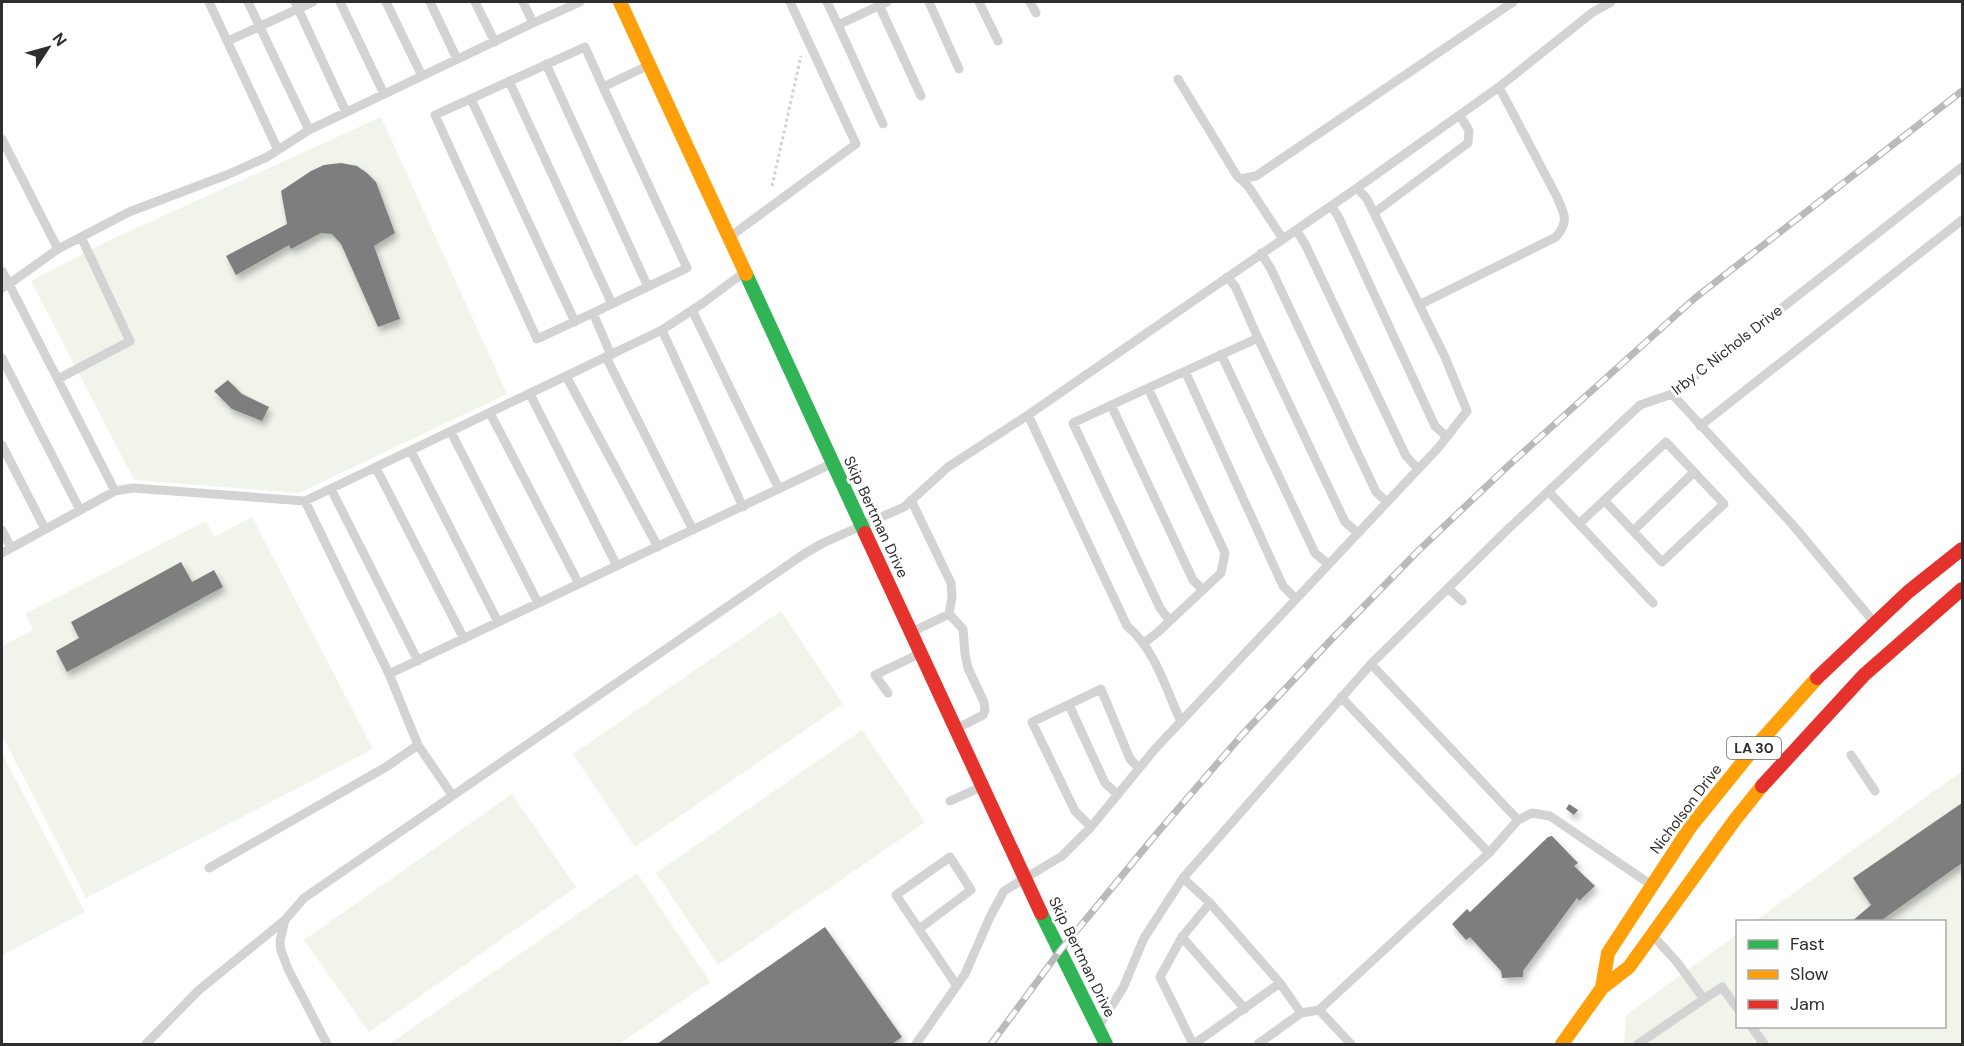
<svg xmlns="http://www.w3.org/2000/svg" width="1964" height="1046" font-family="'DM Sans',sans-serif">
  <defs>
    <filter id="shadow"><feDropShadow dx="3" dy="5" stdDeviation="3" flood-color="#0004"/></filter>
  </defs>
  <rect width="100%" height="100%" fill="#fff"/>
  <path fill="#f0f4eb" d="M381 117 507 394 299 493 134 480 31 281 108 241Z
    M252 517 373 749 86 898 2 735V646L33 630 25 614 206 521 214 537Z
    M781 611 843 704 635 847 573 754Z
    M862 730 925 822 718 965 656 873Z
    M2 753 85 912 2 955Z
    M1962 771V1044H1624L1626 1015 1737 934 1738 1026H1944V922L1755 921Z
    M512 794 576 887 369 1032 304 940Z
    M637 873 710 982 619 1044H389Z"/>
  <path fill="#7e7e7e" filter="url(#shadow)" d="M341 163 357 166 367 173 376 182 395 233 374 246 400 319 378 327 341 244 332 234 321 233 291 249 289 245 236 275 226 256 287 224 281 191 311 171 324 165Z
    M228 380 242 394 269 407 262 421 232 409 214 391Z
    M181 562 192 582 214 570 223 587 67 672 56 651 79 638 71 622Z
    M1962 803V863L1879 922H1851L1871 905 1853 878Z
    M1569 804 1578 810 1574 815 1566 809Z
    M1552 836 1578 863 1574 866 1595 886 1579 901 1577 898 1523 971V977L1502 978 1501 971 1470 937 1466 940 1452 924 1467 909 1470 912 1548 837Z
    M825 927 902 1037 892 1044H657Z"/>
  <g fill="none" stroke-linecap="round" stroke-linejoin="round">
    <path stroke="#d3d3d3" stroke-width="3" stroke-dasharray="3 3" stroke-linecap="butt" d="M772 186 801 56"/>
    <path stroke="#d3d3d3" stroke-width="9" d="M209 2 278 150
      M248 2 309 130 533 23
      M295 2 346 112
      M340 2 384 94
      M386 2 422 76
      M430 2 457 59
      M475 2 495 42
      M523 2 533 23 580 2
      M827 2 838 25 887 2
      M929 2 959 69
      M979 2 998 41
      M1030 2 1036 13
      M879 5 921 96
      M838 25 883 124
      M228 41 313 2
      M546 64 648 287
      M1178 79 1237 176 1248 186 1283 239
      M509 81 612 304
      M471 99 575 322
      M2 139 58 249 9 284 2 271
      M1240 179 1256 176 1513 2
      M1357 188 1499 87 1593 12 1611 2
      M1331 206 1338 216 1435 426 1446 436
      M1374 213 1468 143 1469 131 1460 115
      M1296 230 1305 244 1406 456 1418 469
      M731 236 856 144 790 2
      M58 249 129 212 229 174 267 157 309 130
      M1261 253 1271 269 1376 492 1387 502
      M1227 277 1235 286 1258 338
      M2 288 9 284 115 491
      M1419 305 1556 237C1570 221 1564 213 1556 195L1499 87
      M692 310 779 489
      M593 313 537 339 435 115 585 47 603 87
      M662 330 743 507
      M1221 354 1315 553 1328 564
      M611 355 593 313 687 268 603 87 647 66
      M606 357 693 530
      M2 358 80 510
      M1185 371 1283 586 1296 599
      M566 376 658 547
      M58 379 130 341 81 237
      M1148 388 1258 338 1345 522 1358 533
      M530 394 617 566
      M1672 394 1792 524 1873 621
      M1111 405 1193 580 1203 590
      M490 413 579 584
      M1028 415 1127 626C1155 649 1166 689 1181 722
      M1700 426 1962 220
      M451 432 538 603
      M2 445 45 529
      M411 451 498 622
      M376 468 464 639
      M331 489 418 661
      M1549 492 1579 524 1666 442 1724 504 1662 562 1604 500
      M911 500 951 583 952 597 949 614 914 631
      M1579 524 1653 603
      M2 530 11 548
      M1633 531 1694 472
      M2 553 115 491 133 488 305 501
      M1448 588 1462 601
      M949 614 963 629 965 654 968 668 984 702 985 710 983 715 956 729
      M1144 643 1158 632 1221 573 1225 553 1148 388 1073 423 1160 608 1170 621
      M1371 664 1518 820 1532 813 1550 816 1650 884
      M389 674 831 464
      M888 693 875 675 919 654
      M1341 697 1489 853
      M1069 705 1105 783 1118 795
      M1851 755 1875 791
      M452 795 418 745 389 674 305 501 662 330 703 303 742 274
      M950 801 981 787
      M1091 827 1075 811 1032 722 1101 689 1130 759 1139 768
      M209 868 386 767 418 745
      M1183 878 1210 903
      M919 929 971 890 950 857 896 895 957 986
      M1182 937 1245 1009
      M1654 937 1676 961 1704 999 1722 987 1738 1009
      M1319 1010 1351 1044
      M1100 1024 1123 988 1144 938 1183 878 1371 664 1506 531 1640 405 1672 394 1962 167
      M1751 1026 1764 1044
      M146 1044 199 990 285 920
      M327 1044 288 969 281 950 280 941 285 920 304 898 804 554 823 543 904 507 948 467 1028 415 1357 188 1367 199 1445 357 1467 411 1439 447 1155 749 1091 827 1062 856 1004 891 990 917 965 974 916 1044
      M1193 1044 1160 977 1182 937 1210 903 1280 983 1301 1013
      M1194 1044 1280 983
      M1258 1044 1301 1013 1319 1010 1489 853 1518 820
      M1638 1044 1704 999"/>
    <path stroke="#30b455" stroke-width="14" d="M746 274 865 533
      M1041 913 1106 1044"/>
    <path stroke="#ff9f0a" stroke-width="14" d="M620 2 746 274
      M1602 988 1608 953 1691 826 1751 752 1817 678
      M1562 1044 1602 988 1629 967 1734 821 1762 786"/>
    <path stroke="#e5322d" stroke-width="14" d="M865 533 1041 913
      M1817 678 1908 592 1962 549
      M1762 786 1864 675 1962 589"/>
    <defs>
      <path id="rail" d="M991 1044 1059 952 1158 832 1242 735 1329 642 1418 551 1508 466 1695 298 1962 91"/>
    </defs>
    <use href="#rail" stroke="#bababa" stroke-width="7"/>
    <use href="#rail" stroke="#fff" stroke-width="4.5" stroke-dasharray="14" stroke-linecap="butt"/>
  </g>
  <g text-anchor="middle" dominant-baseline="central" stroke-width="6" stroke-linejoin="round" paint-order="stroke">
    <rect fill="#fff" stroke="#6d6d6d" stroke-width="1.5" x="1727" y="737" width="54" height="22" rx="4.5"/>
    <g font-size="14" font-weight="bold" fill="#2e2e2e">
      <text x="1754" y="748">LA 30</text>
    </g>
    <g font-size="15" fill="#2e2e2e" stroke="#fff">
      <text transform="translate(1727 350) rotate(-38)">Irby C Nichols Drive</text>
      <text transform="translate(876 517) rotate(65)">Skip Bertman Drive</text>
      <text transform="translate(1686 809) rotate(-53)">Nicholson Drive</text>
      <text transform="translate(1082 957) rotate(64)">Skip Bertman Drive</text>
    </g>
  </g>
  <rect width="1964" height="1046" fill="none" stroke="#2e2e2e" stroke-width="6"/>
  <rect x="1736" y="920" width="210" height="108" fill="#ffffff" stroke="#ababab" stroke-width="1.5"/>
  <rect x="1748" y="940" width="30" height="9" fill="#30b455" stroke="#ababab" stroke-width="1.5"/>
  <text x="1790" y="950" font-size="18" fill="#2e2e2e">Fast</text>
  <rect x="1748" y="970" width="30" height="9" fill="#ff9f0a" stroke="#ababab" stroke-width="1.5"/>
  <text x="1790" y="980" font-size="18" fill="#2e2e2e">Slow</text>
  <rect x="1748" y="1000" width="30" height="9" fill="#e5322d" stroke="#ababab" stroke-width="1.5"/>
  <text x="1790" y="1010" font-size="18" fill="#2e2e2e">Jam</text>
  <g transform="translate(48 48) rotate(54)" stroke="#ffffff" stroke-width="4.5" paint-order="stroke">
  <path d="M0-4.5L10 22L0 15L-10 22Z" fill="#2e2e2e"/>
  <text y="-9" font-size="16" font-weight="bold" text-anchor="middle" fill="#2e2e2e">N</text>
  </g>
</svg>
